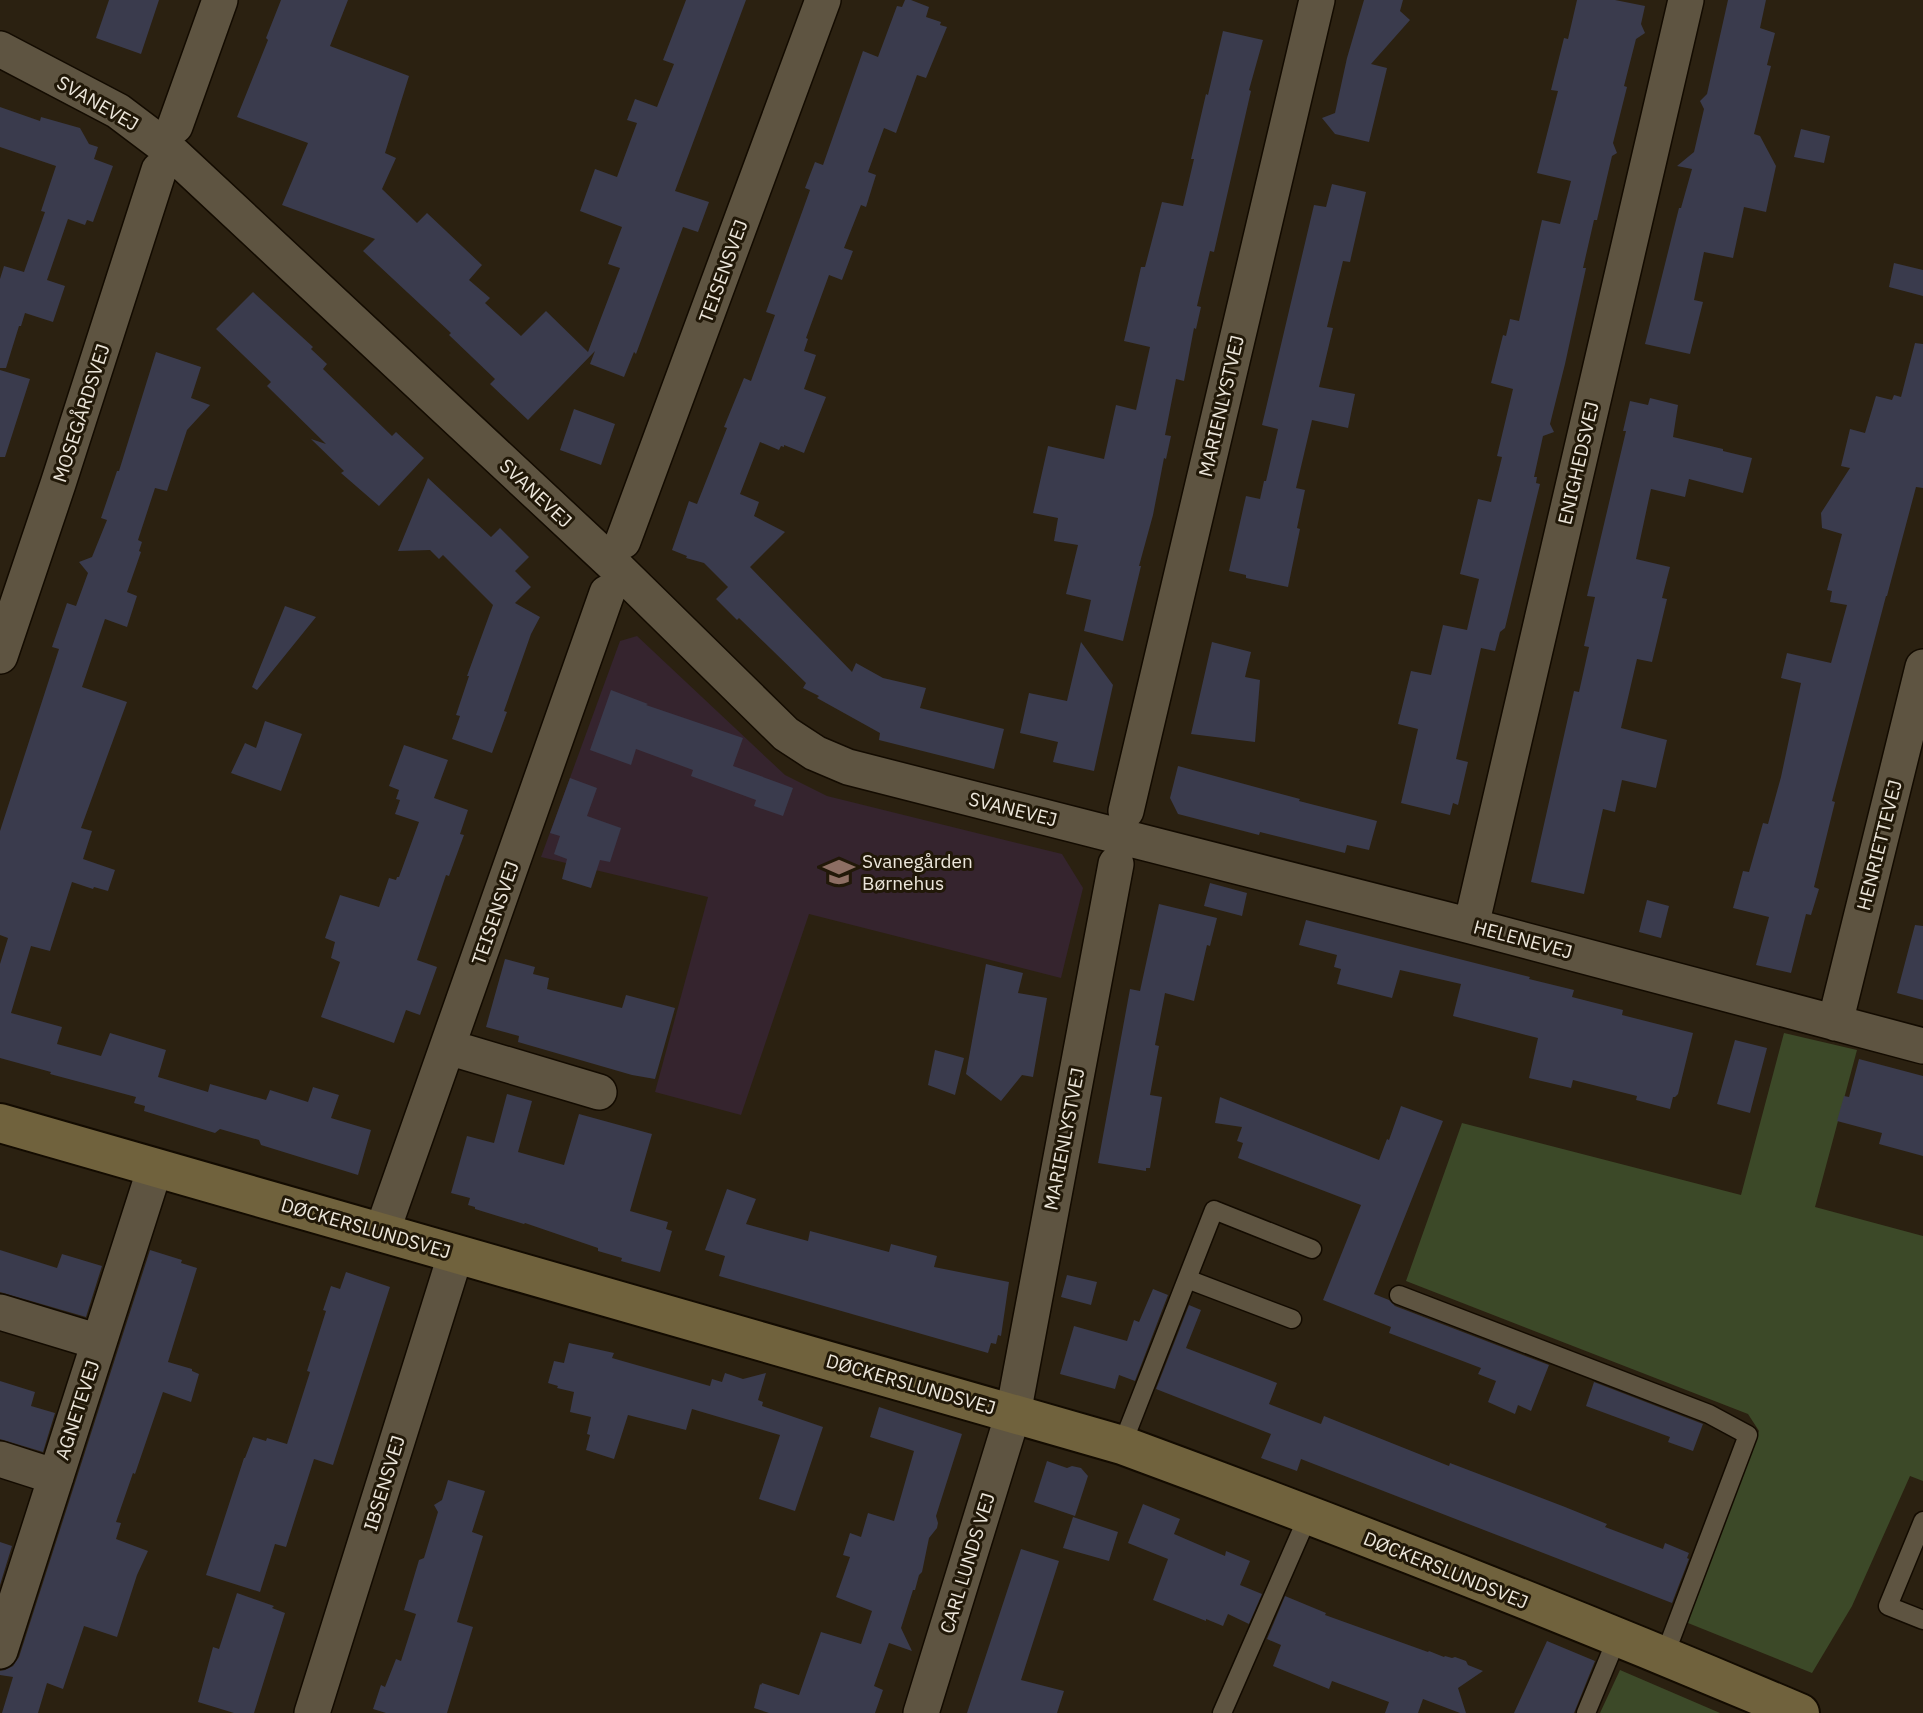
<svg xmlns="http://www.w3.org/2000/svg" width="1923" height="1713" font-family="'IBM Plex Sans',sans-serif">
  <rect width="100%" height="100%" fill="#2b2111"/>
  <path fill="#35242e" d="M637 636 785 775 827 796 1062 854 1083 888 1061 978 809 914 741 1115 655 1092 708 897 541 857 620 641Z"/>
  <path fill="#3c4928" d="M1784 1033 1857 1050 1815 1207 1923 1236V1481L1910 1476 1852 1606 1812 1673 1683 1621 1759 1431 1748 1414 1406 1281 1462 1123 1741 1195Z
    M1620 1670 1720 1713H1600Z"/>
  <path fill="#3a3b4d" d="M109 0H159L141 54 96 38Z
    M281 0H348L330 46 409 76 385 153 396 158 382 189 417 223 427 213 482 265 469 280 490 298 485 303 521 336 546 311 588 352 620 268 608 264 622 227 580 211 595 169 617 177 637 123 627 120 635 99 657 107 674 64 663 60 686 0H746L675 191 709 202 698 232 683 227 636 354 634 352 624 377 590 364 595 351 528 420 490 384 495 379 449 335 451 333 363 251 375 239 282 205 308 143 237 117 268 40 266 38Z
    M905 0H911L929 7 926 17 941 22 940 25 947 27 926 78 917 75 896 133 884 128 868 172 876 175 866 207 861 205 844 248 853 251 842 280 829 275 806 338 808 339 804 351 816 355 804 389 826 397 804 453 784 445V447L781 446 779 450 760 442 740 494 759 502 754 516 785 532 750 567 852 672 856 663 883 678 926 688 920 708 1004 729 994 769 879 740 880 733 817 698 819 696 803 688 806 683 739 618 737 620 716 599 728 587 704 563 686 558 687 556 672 550 689 501 697 504 727 428 724 427 744 378 751 381 775 315 766 312 810 190 805 188 815 162 823 165 863 51 878 57 897 6 902 7Z
    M1364 0H1403L1400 11 1410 20 1371 64 1387 68 1369 142 1335 134 1322 118 1335 113 1347 58Z
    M1577 0H1615L1645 6 1641 24 1645 33 1636 39 1624 86 1627 87 1613 143 1617 153 1612 156 1597 220H1594L1583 268H1586L1565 364 1550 424 1554 432 1543 436 1534 477H1537L1536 483 1540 484 1505 628 1500 632 1495 651 1481 648 1456 759 1468 762 1458 805 1453 803 1450 815 1401 803 1418 729 1398 724 1411 671 1431 675 1443 625 1467 630 1479 579 1460 574 1478 499 1491 502 1502 457 1497 456 1513 389 1491 383 1503 335 1506 336 1510 319 1519 321 1542 220 1560 224 1571 181 1537 173 1558 91 1551 90 1564 38 1568 39Z
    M1728 0H1766L1760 28 1775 33 1767 65 1771 66 1754 134 1760 136 1776 166 1766 212 1744 207 1733 258 1704 252 1694 300 1703 302 1690 354 1645 344 1679 208H1681L1692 169 1677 166 1694 152 1704 109 1700 101 1707 94Z
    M1223 31 1263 40 1249 90 1251 91 1214 252 1210 251 1197 306 1201 307 1196 329 1194 328 1184 381 1176 379 1165 435 1171 436 1166 459 1164 458 1153 515 1139 566H1141L1123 641 1084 631 1091 600 1066 594 1078 545 1054 541 1058 518 1033 513 1048 446 1104 459 1116 405 1136 410 1150 347 1124 341 1141 267H1145L1162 202 1183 206 1194 159H1191L1206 94 1208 95Z
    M0 107 40 121 41 117 80 128 89 144 98 147 94 159 113 166 93 222 87 220 85 225 68 219 47 280 65 286 53 322 25 313 21 326H19L6 368H0V279L4 266 24 272 45 212 41 211 56 166 0 147Z
    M1801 129 1830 136 1824 163 1794 157Z
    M1332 184 1366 192 1350 262 1343 261 1327 327 1333 328 1319 387 1355 394 1348 428 1312 420 1296 488 1305 490 1297 528 1300 529 1288 587 1246 578V575L1229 571 1246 496 1260 499 1264 481H1266L1278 429 1262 425 1314 205 1326 207Z
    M1894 263 1923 270V296L1889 287Z
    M253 292 313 347 311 349 327 364 323 369 392 436 396 432 424 458 379 506 341 473 344 471 311 439 326 444 267 386 271 382 216 329Z
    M1915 343 1923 344V488L1916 487 1887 596H1886L1832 801 1835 802 1814 887 1819 889 1811 915 1806 914 1791 973 1756 965 1769 917 1733 908 1743 871 1749 872 1763 823 1768 824 1781 777 1801 683 1781 678 1787 653 1831 663 1847 605 1830 602 1832 591 1827 590 1842 534 1822 528 1821 513 1850 468 1841 466 1850 429 1865 433 1876 396 1892 400 1894 395 1901 397Z
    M156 352 201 367 191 398 210 405 187 430 167 491 155 488 138 540 142 542 139 551 141 552 127 592 137 596 127 627 105 619 82 687 127 702 81 828 92 831 83 859 115 870 108 891 94 887 93 889 72 882 50 951 31 946 11 1013 62 1027 57 1044 101 1056 110 1033 166 1050 158 1077 208 1092 210 1084 266 1100 270 1090 308 1102 313 1087 339 1095 331 1118 371 1130 358 1175 261 1145 259 1140 220 1129 215 1133 144 1111 145 1106 134 1103 136 1097 50 1074 51 1072 0 1058V964L8 938 0 935V831L59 649 52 647 67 603 76 606 88 573 79 562 92 557 107 520 101 518 117 471H119Z
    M0 370 30 379 5 457H0Z
    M1650 398 1678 405 1673 437 1723 449V451L1752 458 1743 493 1689 479 1685 497 1651 489 1636 559 1670 567 1662 598 1667 599 1652 662 1637 659 1621 728 1667 740 1656 788 1622 780 1615 812 1603 809 1584 894 1531 882 1574 691 1579 692 1589 647 1584 646 1595 597 1587 596 1626 431H1623L1630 401 1648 405Z
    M574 409 615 424 601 465 560 450Z
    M428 478 491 537 500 528 529 557 515 571 531 587 515 603 540 617 531 634 504 711 507 712 492 753 452 739 460 716 456 715 469 676H467L493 605 443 555 439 559 430 550 398 551Z
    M285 606 316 617 257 690 252 687Z
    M1081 642 1113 685 1094 771 1053 762 1058 742 1020 733 1029 693 1067 701Z
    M1212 642 1251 652 1245 677 1260 680 1255 742 1191 734Z
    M611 690 648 704 646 705 743 738 733 766 793 788 783 816 754 806 756 800 691 776 693 770 636 749 631 765 590 750Z
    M265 721 302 734 281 791 231 773 245 743 256 748Z
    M404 745 448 760 434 798 468 810 460 834 464 835 449 876 446 875 417 960 437 967 420 1015 406 1010 394 1043 321 1017 340 962 331 958 335 942 325 938 340 895 379 907 389 878 396 880 397 877H399L419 822 395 814 400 800 396 799 399 790 389 786Z
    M1178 766 1300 799 1299 801 1377 821 1369 850 1347 845 1345 853 1260 832 1259 835 1178 814 1170 798Z
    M570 778 597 788 587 816 621 828 610 862 600 860 591 888 562 879 567 859 554 854 560 836 550 833Z
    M1210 883 1247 893 1242 916 1204 906Z
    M1647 900 1669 906 1661 938 1639 932Z
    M1159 904 1217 918 1210 946 1207 945 1194 1001 1165 993 1155 1045 1159 1046 1150 1095 1162 1097 1150 1168H1146V1171L1098 1163 1130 989 1140 991Z
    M1306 920 1530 977 1529 979 1574 990 1572 997 1623 1010 1622 1015 1693 1033 1678 1094 1675 1097H1673L1670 1109 1636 1100 1637 1096 1573 1080 1571 1088 1529 1078 1538 1038 1453 1016 1461 984 1400 970 1392 998 1337 984 1341 969 1334 967 1337 955 1299 945Z
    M1915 925 1923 926V1000L1897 993Z
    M505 959 535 967 533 974 549 978 547 989 622 1008 626 995 675 1008 655 1079 632 1075 518 1042 519 1036 486 1027Z
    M986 964 1023 973 1018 993 1047 998 1033 1077 1022 1075 1001 1101 966 1074Z
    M1735 1040 1767 1048 1750 1113 1717 1104Z
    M935 1050 964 1058 955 1095 928 1085Z
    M1859 1059 1923 1076V1156L1879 1144 1882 1133 1837 1121 1844 1096 1849 1097Z
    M507 1094 532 1101 518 1152 564 1165 579 1114 652 1134 630 1211 668 1222 666 1229 672 1231 660 1272 621 1261 622 1258 598 1251V1248L525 1223 524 1224 475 1209V1207L468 1205 470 1198 451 1193 467 1136 494 1143Z
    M1220 1097 1379 1160 1387 1139 1389 1140 1401 1106 1443 1121 1374 1294 1389 1300 1395 1306 1549 1365 1531 1411 1518 1405 1515 1414 1488 1402 1496 1381 1478 1374 1481 1368 1389 1333 1391 1327 1323 1300 1361 1205 1238 1158 1243 1143 1237 1141 1242 1127 1215 1123Z
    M727 1189 756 1199 746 1224 808 1241 810 1231 889 1252 891 1244 937 1256 934 1267 1009 1282 1001 1336 998 1335 996 1344 991 1343 988 1353 719 1276 725 1256 705 1250Z
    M0 1250 57 1268 62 1254 102 1266 86 1317 0 1292Z
    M150 1250 182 1260 181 1263 197 1268 168 1362 192 1369V1371L199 1374 191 1402 163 1392 135 1474 133 1473 116 1522 121 1523 116 1539 148 1551 137 1575 117 1637 84 1626 63 1689 47 1683 38 1713H2L13 1677 0 1675V1671L5 1670 13 1666 19 1657Z
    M346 1272 390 1287 333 1465 314 1459 286 1547 275 1544 260 1592 206 1575 244 1458H245L253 1437 266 1441 267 1438 287 1444 310 1372 307 1371 326 1311 323 1310 331 1286 340 1289Z
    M1067 1275 1097 1282 1091 1305 1061 1297Z
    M1153 1289 1168 1295 1135 1381 1119 1375 1115 1389 1060 1374 1074 1326 1127 1341 1134 1320 1139 1322Z
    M1189 1305 1201 1310 1186 1348 1277 1383 1269 1404 1321 1424 1324 1416 1449 1466 1450 1463 1565 1507 1607 1524 1605 1527 1663 1549 1665 1543 1689 1553 1687 1558 1689 1559 1672 1603 1301 1459 1297 1471 1261 1458 1271 1434 1156 1389Z
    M569 1343 614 1353 612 1358 710 1386 712 1379 722 1382 725 1373 743 1379 766 1373 758 1400 763 1402 762 1406 823 1427 795 1511 759 1499 780 1435 692 1409 686 1430 628 1415 614 1459 586 1450 590 1435 587 1434 591 1417 570 1412 574 1392 557 1388 558 1386 548 1383 554 1361 564 1363Z
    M0 1381 35 1392 31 1406 55 1413 43 1452 0 1439Z
    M1594 1382 1703 1424 1693 1451 1668 1442 1670 1437 1586 1406Z
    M879 1407 962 1434 936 1516 938 1523 937 1528 929 1538 922 1572 919 1575 915 1590H913L901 1628 912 1651 889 1643 874 1686 883 1690 875 1713H769L754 1708 760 1684 761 1685 762 1683 799 1695 821 1632 861 1644 872 1611 836 1597 850 1557 843 1555 850 1533 861 1537 868 1513 894 1521 914 1451 870 1437Z
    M1047 1461 1067 1468 1072 1466 1081 1468 1088 1476 1075 1516 1034 1502Z
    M448 1480 485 1491 472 1532 483 1536 457 1622 473 1627 447 1713H386L373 1709 381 1685 385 1687 396 1659 401 1661 416 1614 404 1610 419 1560 424 1558 438 1512 434 1505 442 1500Z
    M1143 1504 1180 1519 1174 1534 1225 1556 1226 1551 1250 1561 1240 1585 1262 1594 1249 1624 1228 1614 1223 1626 1206 1619V1621L1153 1600 1168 1559 1128 1543Z
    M1073 1517 1118 1532 1109 1561 1063 1548Z
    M0 1542 12 1546 0 1585Z
    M1021 1549 1059 1561 1021 1680 1064 1691 1057 1713H967Z
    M237 1593 274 1606 272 1608 285 1613 254 1713H234L198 1702 213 1647 219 1649Z
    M1285 1596 1326 1613 1325 1615 1428 1652 1429 1651 1444 1657 1445 1656 1452 1658 1455 1657 1466 1661 1468 1665 1483 1671 1458 1688 1466 1713H1460L1423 1699 1418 1713H1385L1389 1702 1332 1681 1329 1689 1273 1666 1281 1645 1267 1639Z
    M1547 1641 1595 1661 1574 1713H1514Z"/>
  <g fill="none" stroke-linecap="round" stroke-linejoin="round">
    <defs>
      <path id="lane" d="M1187 1279 1292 1319
        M1399 1295 1709 1414 1748 1435 1664 1657
        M1122 1445 1214 1210 1312 1249
        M1923 1521 1888 1606 1923 1620
        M1222 1713 1308 1516
        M1586 1713 1617 1638"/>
      <path id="street" d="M0 49 118 111 167 148 616 567 786 734 815 753 848 767 1471 926 1923 1046
        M175 126 220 0
        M623 541 823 0
        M0 656 58 484 159 170
        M1126 811 1317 0
        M1471 926 1686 0
        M1835 1023 1923 667
        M448 1047 599 1092
        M382 1232 607 593
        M0 1312 99 1342
        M0 1459 56 1477
        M0 1651 155 1168
        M312 1713 456 1253
        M921 1713 1013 1414 1116 864"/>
      <path id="secondary" d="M0 1123 1122 1445C1350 1529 1576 1618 1800 1713"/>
    </defs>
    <use href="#lane" stroke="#130b00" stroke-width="21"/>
    <use href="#street" stroke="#130b00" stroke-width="38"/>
    <use href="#secondary" stroke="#130b00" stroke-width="42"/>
    <use href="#lane" stroke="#5e5441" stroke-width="18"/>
    <use href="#street" stroke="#5e5441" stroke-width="35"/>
    <use href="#secondary" stroke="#70623d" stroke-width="38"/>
  </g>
  <defs>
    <symbol id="school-bare" viewBox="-9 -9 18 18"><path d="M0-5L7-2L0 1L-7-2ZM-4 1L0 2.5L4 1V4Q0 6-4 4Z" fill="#8d6e63" stroke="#211808" stroke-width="2.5" paint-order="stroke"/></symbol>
  </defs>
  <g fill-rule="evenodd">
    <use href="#school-bare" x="817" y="850" width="44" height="44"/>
  </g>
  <g text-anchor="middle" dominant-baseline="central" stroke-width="6" stroke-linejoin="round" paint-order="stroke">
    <g font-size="19" fill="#ece6db" stroke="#211808">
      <text transform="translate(98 103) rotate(30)">SVANEVEJ</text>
      <text transform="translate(723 271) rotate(-70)">TEISENSVEJ</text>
      <text transform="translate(1221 406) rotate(-77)">MARIENLYSTVEJ</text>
      <text transform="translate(81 413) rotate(-72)">MOSEGÅRDSVEJ</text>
      <text transform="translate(1578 463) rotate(-77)">ENIGHEDSVEJ</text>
      <text transform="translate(536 493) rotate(43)">SVANEVEJ</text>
      <text transform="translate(1013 809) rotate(14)">SVANEVEJ</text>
      <text transform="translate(1879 845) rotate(-76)">HENRIETTEVEJ</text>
      <text transform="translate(495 913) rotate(-71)">TEISENSVEJ</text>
      <text transform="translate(1523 939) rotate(15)">HELENEVEJ</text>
      <text transform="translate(1064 1139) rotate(-79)">MARIENLYSTVEJ</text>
      <text transform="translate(366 1228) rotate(16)">DØCKERSLUNDSVEJ</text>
      <text transform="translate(911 1384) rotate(16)">DØCKERSLUNDSVEJ</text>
      <text transform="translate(77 1410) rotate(-72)">AGNETEVEJ</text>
      <text transform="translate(384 1483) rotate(-73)">IBSENSVEJ</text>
      <text transform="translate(967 1563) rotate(-73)">CARL LUNDS VEJ</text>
      <text transform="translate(1446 1570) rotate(22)">DØCKERSLUNDSVEJ</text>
    </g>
    <g font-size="19" fill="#ece6db" stroke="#211808" text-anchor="start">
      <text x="862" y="861">Svanegården<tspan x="862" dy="22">Børnehus</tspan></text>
    </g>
  </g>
</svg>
